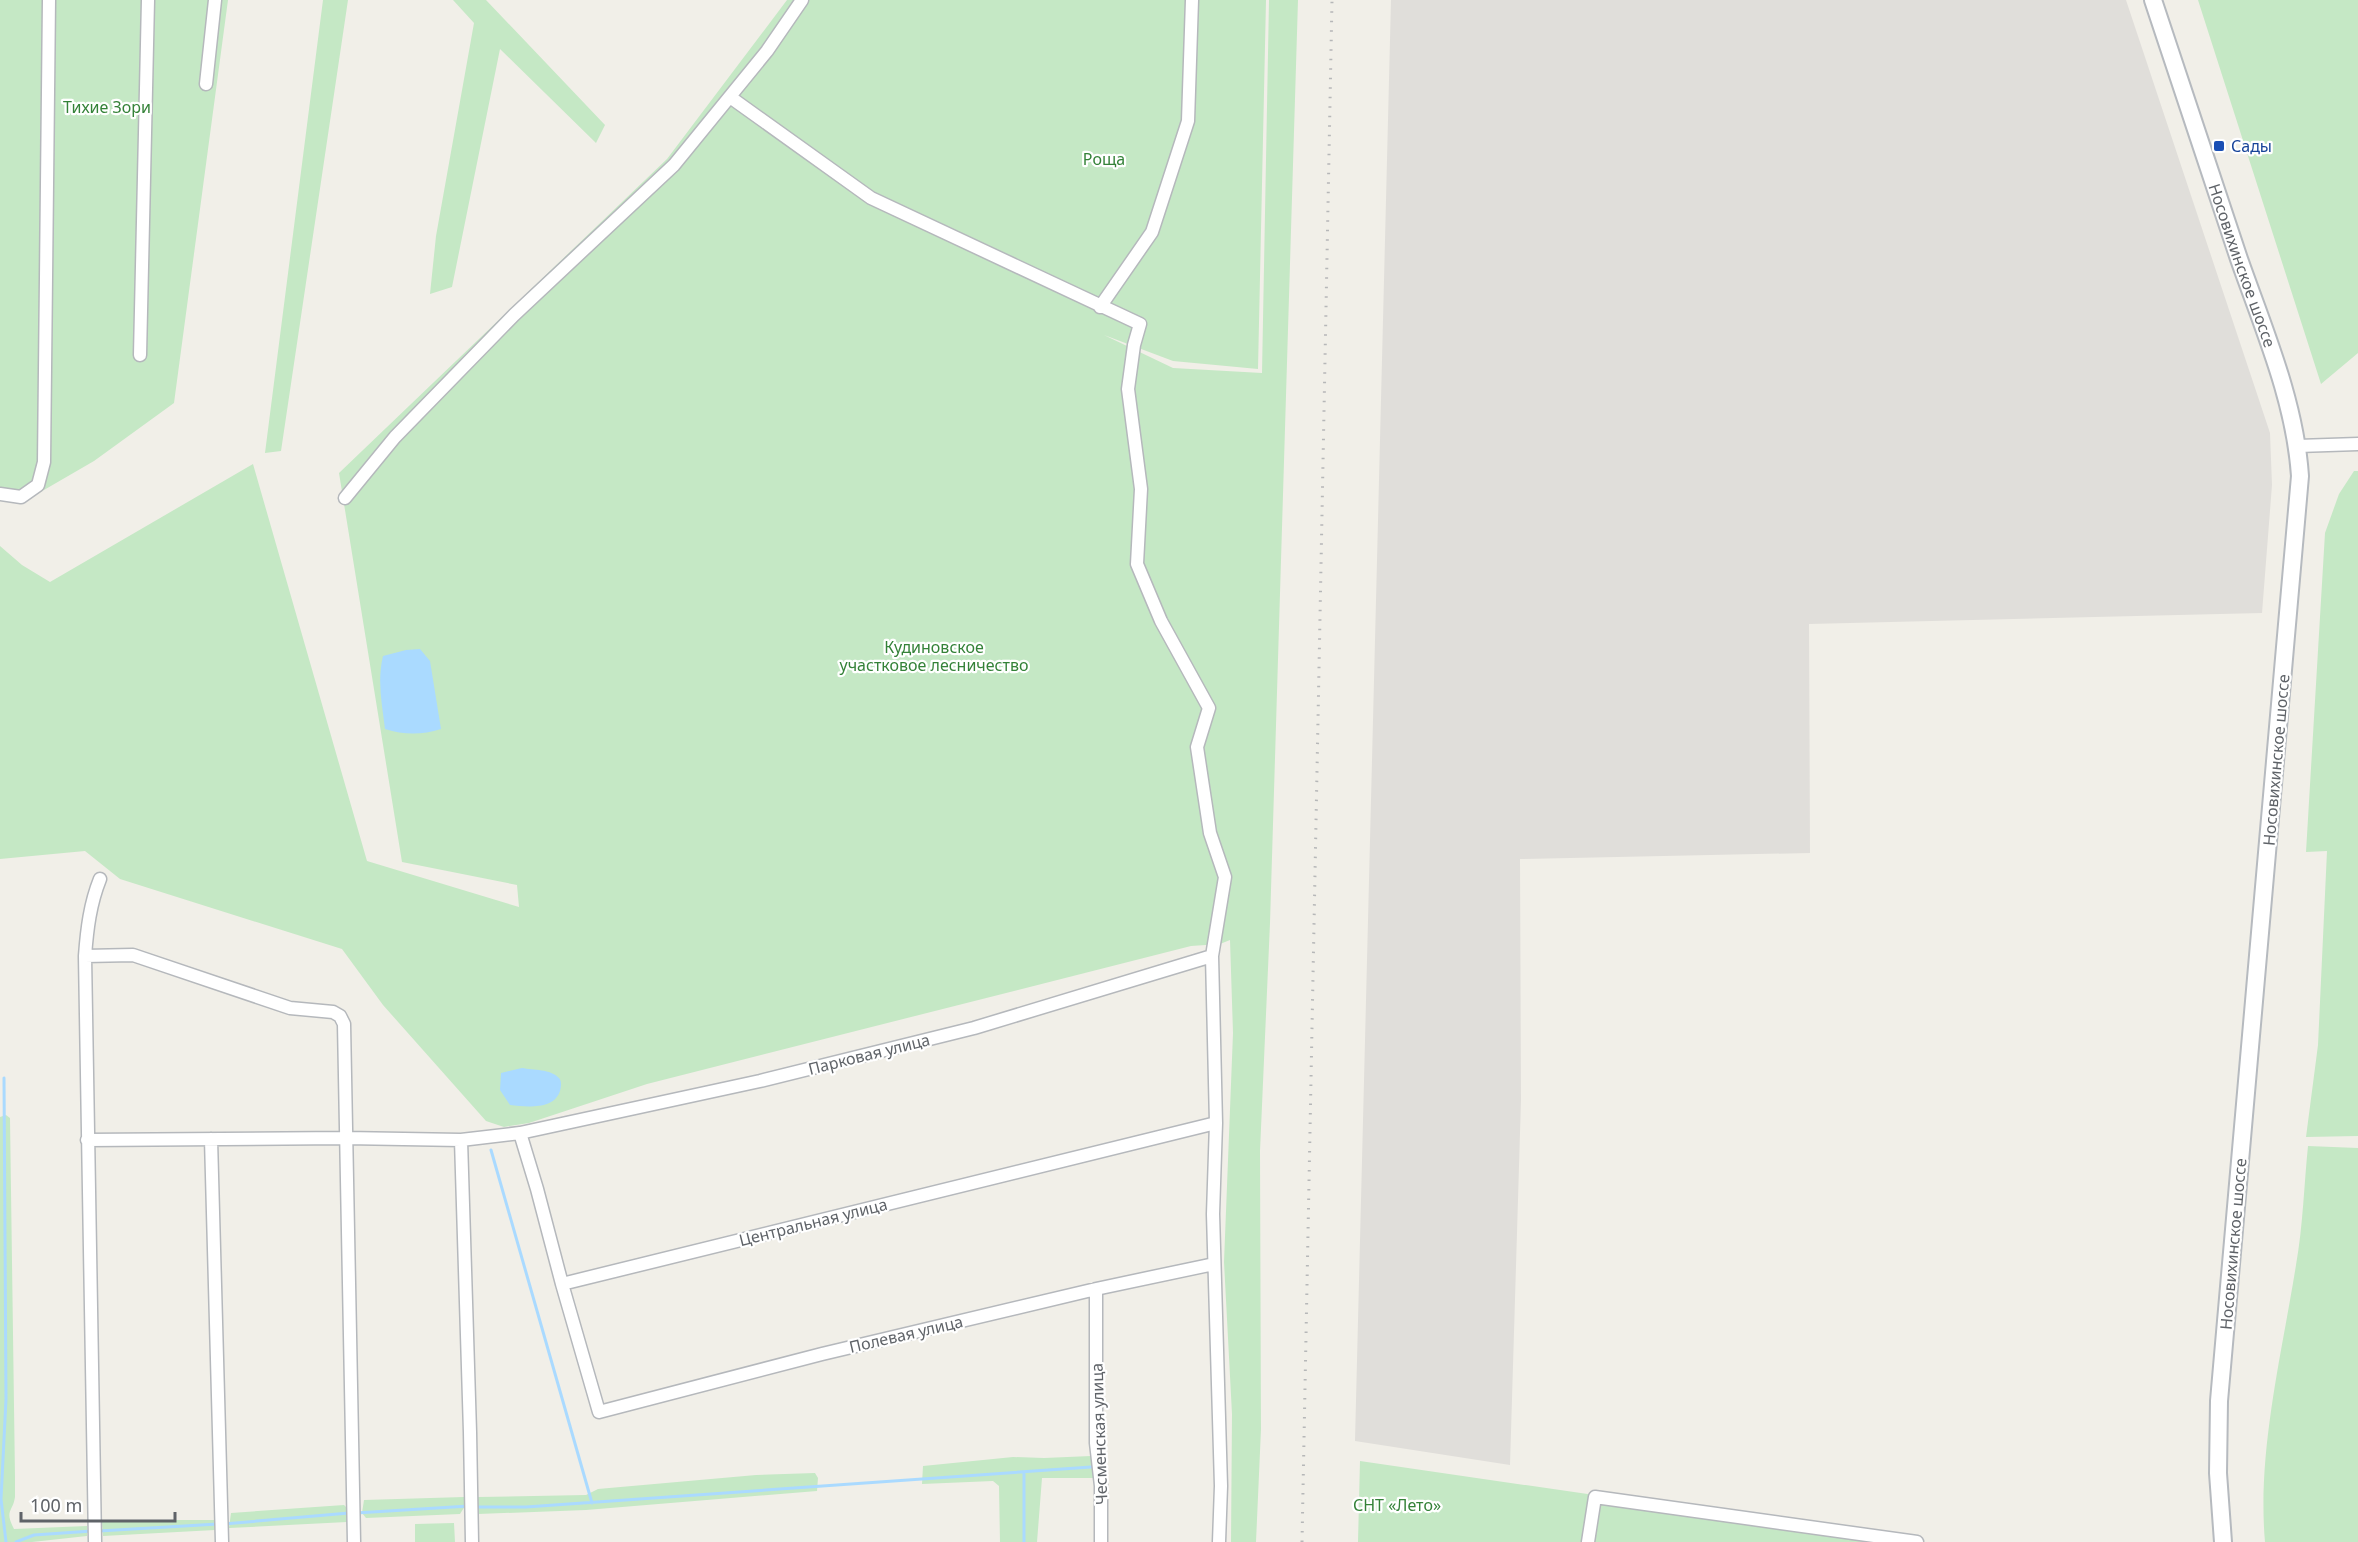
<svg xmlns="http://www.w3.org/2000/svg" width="2358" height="1542" font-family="'Noto Sans',sans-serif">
  <rect width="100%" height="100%" fill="#f1efe8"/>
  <path fill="#e0deda" d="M1391 0H2126L2270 433 2272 485 2262 613 1809 624 1810 853 1520 859 1521 1100 1510 1465 1355 1441Z"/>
  <path fill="#c5e8c5" d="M0 0H228L174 403 94 461 25 501H0Z
    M323 0H348L281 451 265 453Z
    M453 0H486L605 125 596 143 500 49 452 287 430 294 436 236 474 23Z
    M787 0H1266L1258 369 1173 361 1104 335 1173 368 1262 373 1269 0H1298L1270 923 1260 1151 1261 1429 1256 1542H1231L1232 1414 1224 1262 1233 1033 1230 940 1220 944 1191 946 647 1084 529 1123 504 1127 486 1121 383 1005 342 949 120 879 85 851 0 859V546L22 565 50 582 253 464 367 861 519 907 517 885 402 862 339 473 667 159Z
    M2198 0H2358V353L2321 384Z
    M2354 471H2358V1136L2306 1137 2318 1045 2327 851 2306 852 2325 533 2339 494Z
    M6 1115 10 1118 15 1477C15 1484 15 1491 15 1497 13 1512 4 1510 14 1529L87 1526V1536L32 1542H0V1117Z
    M2308 1146 2358 1148V1542H2265C2257 1452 2282 1353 2296 1265 2303 1226 2304 1185 2308 1146Z
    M1091 1456 1094 1459 1096 1478H1042L1037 1542H1000L999 1486 993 1481 922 1484 923 1466 1013 1457 1044 1458Z
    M1360 1461 1917 1542H1358Z
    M815 1473 818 1478 817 1491 586 1510 478 1514V1497L586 1495 598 1489 756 1475Z
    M464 1497 465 1506 460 1514 366 1518 362 1513 364 1500Z
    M344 1505 346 1507 347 1522 229 1528 231 1513Z
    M108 1520H215V1530L103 1536 102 1522Z
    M454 1523 455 1542H415V1524Z"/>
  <path fill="#aadaff" d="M420 649 430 661 441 729C422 735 404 735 385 729 382 704 377 681 383 656L406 650Z
    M522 1068C533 1070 551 1069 559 1078 562 1081 561 1087 560 1091 554 1110 526 1107 510 1105L500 1090 501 1073Z"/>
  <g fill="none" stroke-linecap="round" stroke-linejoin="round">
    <path stroke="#aadaff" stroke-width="3" d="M4 1078 6 1399 1 1499 6 1542
      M491 1150 592 1503
      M1024 1472V1542
      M476 1507H526L1091 1467
      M356 1513 469 1506
      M224 1524 349 1513
      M99 1531 218 1524
      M16 1542 34 1535 92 1531"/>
    <defs>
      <path id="minor" d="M206 84 215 0
        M730 97 871 198 1140 324 1134 345 1128 389 1141 489 1137 564 1161 621 1209 708 1197 747 1210 833 1225 877 1212 956 1216 1123 1213 1214 1221 1486 1219 1542
        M1100 307 1152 232 1188 121 1192 0
        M140 355 148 0
        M2298 446 2358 444
        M0 494 21 497 38 485 44 462 49 0
        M345 498 395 437 514 315 674 165 767 51 802 0
        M85 956 133 955 290 1008 333 1012 340 1016 344 1024 354 1542
        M520 1133 537 1189 562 1284 1216 1123
        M211 1139 222 1542
        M87 1140 346 1138 461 1140 520 1133 760 1081 974 1028 1212 956
        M461 1140 470 1432 472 1542
        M562 1284 599 1412 822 1354 1096 1289 1214 1264
        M1096 1289V1443L1101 1486V1542
        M95 1542 85 956C87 929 90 904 100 879
        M1588 1542 1595 1497 1917 1542"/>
      <g id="secondary">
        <path id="s1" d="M2153 0C2182 86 2210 173 2239 259 2264 330 2295 401 2300 476L2219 1401 2218 1473 2223 1542"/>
      </g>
    </defs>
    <use href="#minor" stroke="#b5b8bc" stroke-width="15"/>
    <use href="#secondary" stroke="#b6babf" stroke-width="20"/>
    <use href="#minor" stroke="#fff" stroke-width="12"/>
    <use href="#secondary" stroke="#fff" stroke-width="16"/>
    <path stroke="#b6b7b8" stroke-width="3" stroke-dasharray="1.5 8" stroke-linecap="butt" d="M1302 1542 1332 0"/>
  </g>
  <rect fill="#1a4fb4" stroke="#fff" stroke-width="2" x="2213" y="140" width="12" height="12" rx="3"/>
  <g text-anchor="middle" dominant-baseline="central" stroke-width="4.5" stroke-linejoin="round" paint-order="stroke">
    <g font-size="16" fill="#348238" stroke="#fff">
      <text x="107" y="107">Тихие Зори</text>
      <text x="1104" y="159">Роща</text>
      <text x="934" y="647">Кудиновское<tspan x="934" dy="18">участковое лесничество</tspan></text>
      <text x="1397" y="1505">СНТ «Лето»</text>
    </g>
    <g font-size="16" fill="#164399" stroke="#fff" text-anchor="start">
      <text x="2231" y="146">Сады</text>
    </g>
    <g font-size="16" fill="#5f6368" stroke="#fff">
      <text stroke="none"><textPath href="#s1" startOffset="280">Носовихинское шоссе</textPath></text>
      <text transform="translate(2276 760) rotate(-85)">Носовихинское шоссе</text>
      <text transform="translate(869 1054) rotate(-14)">Парковая улица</text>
      <text transform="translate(813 1222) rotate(-14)">Центральная улица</text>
      <text transform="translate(2233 1244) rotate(-85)">Носовихинское шоссе</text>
      <text transform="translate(906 1334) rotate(-13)">Полевая улица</text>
      <text transform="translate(1099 1434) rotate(-92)">Чесменская улица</text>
    </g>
  </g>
  <path d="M21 1512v9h154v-9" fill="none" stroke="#5f6368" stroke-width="3"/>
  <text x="30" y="1512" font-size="18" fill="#5f6368" stroke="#ffffff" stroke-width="4.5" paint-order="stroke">100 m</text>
</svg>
